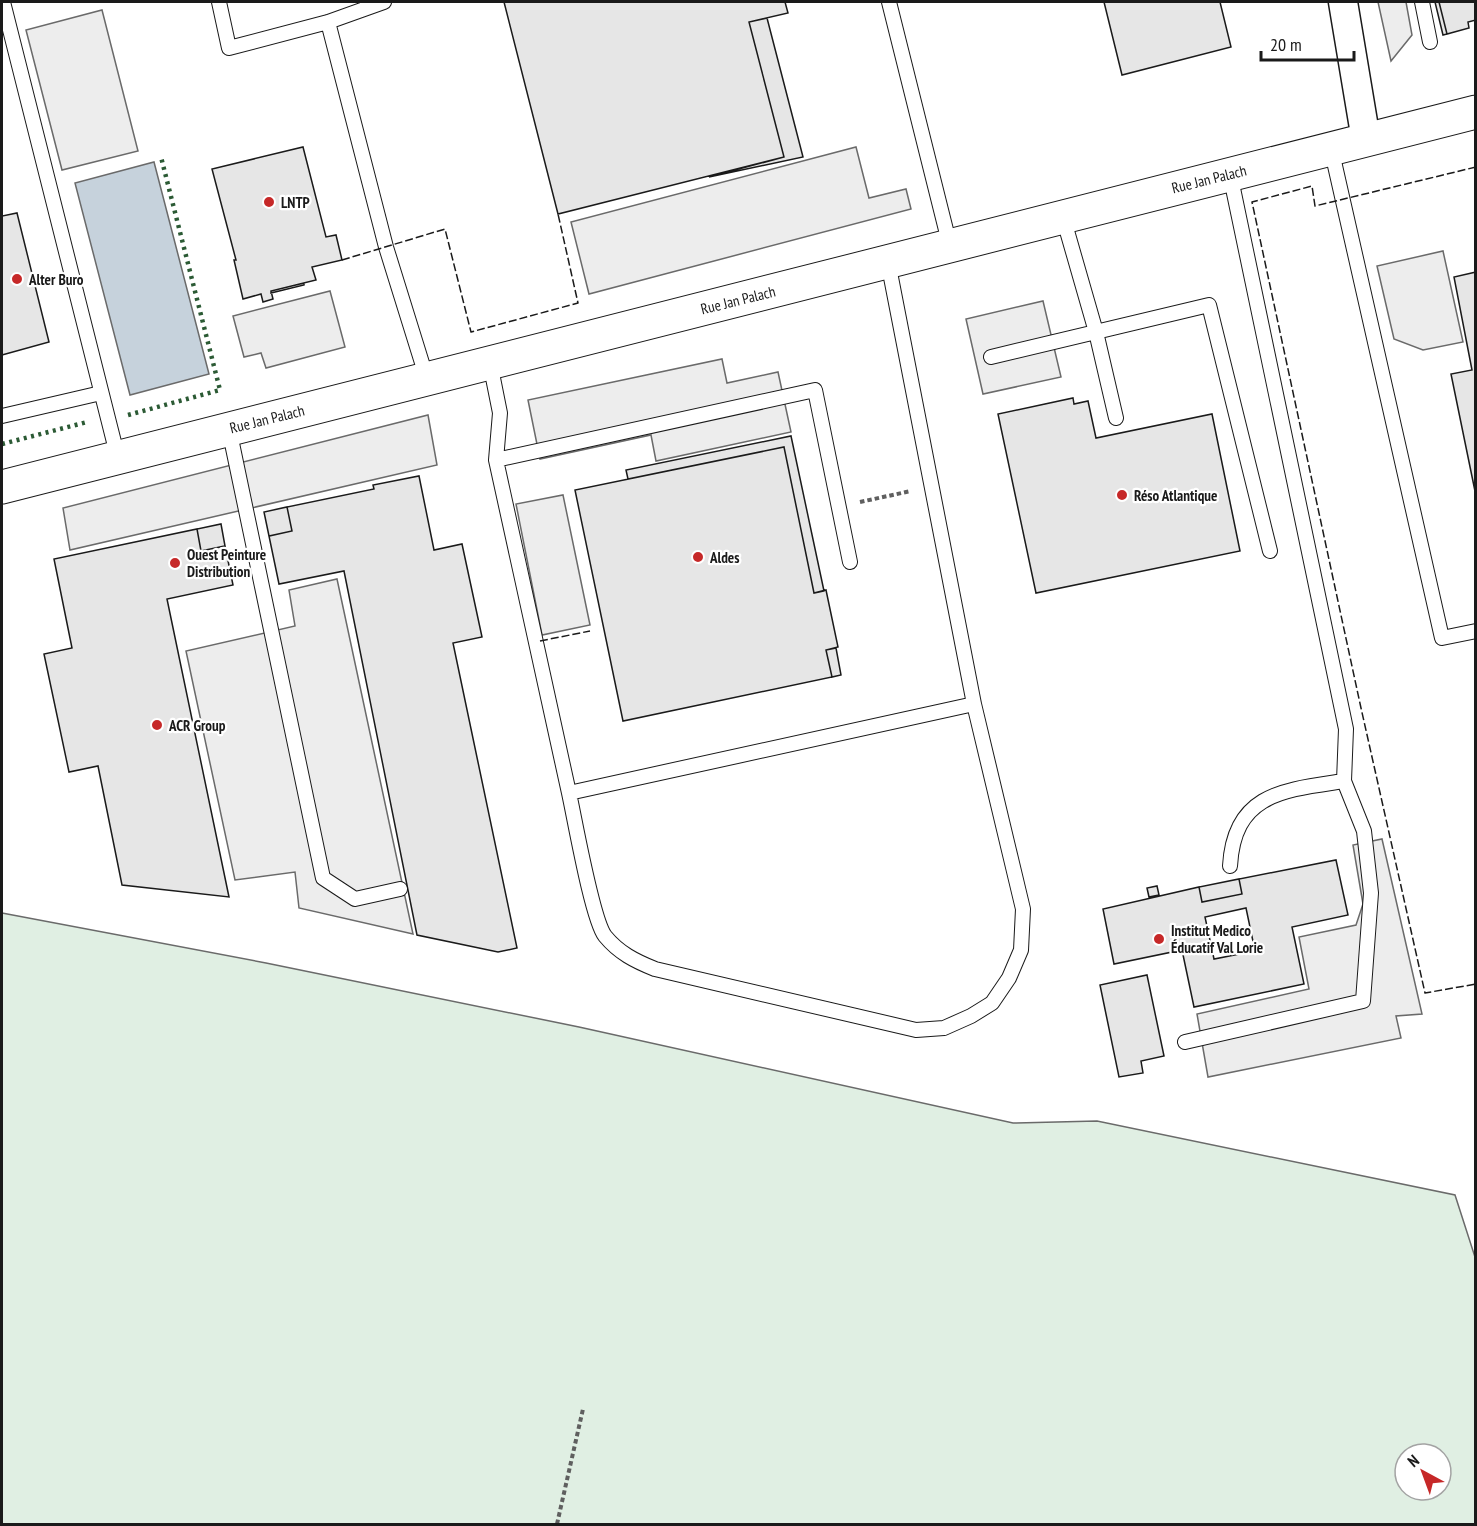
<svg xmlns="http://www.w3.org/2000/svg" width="1477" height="1526" font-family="'PT Sans Narrow',sans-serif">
  <rect width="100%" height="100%" fill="#fff"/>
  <path fill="#e0efe3" stroke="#6a6a6a" stroke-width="1.5" fill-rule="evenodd" d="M2 913 266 963 579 1027 1013 1123 1097 1121 1455 1195 1475 1257V1524H2ZM1405 1454H1441V1490H1405Z"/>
  <path fill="#ededed" stroke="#6a6a6a" stroke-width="1.5" d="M1378 2H1406L1412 35 1391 61Z
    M102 10 138 151 62 170 26 30Z
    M856 147 869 198 906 189 911 209 589 294 571 222Z
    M1443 251 1463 342 1423 350 1394 339 1377 266Z
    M330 291 345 347 266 368 261 353 244 357 233 316Z
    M1043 301 1061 377 983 394 966 319Z
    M722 359 727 383 778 372 791 432 656 461 651 435 540 459 528 400Z
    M428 415 437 465 70 550 63 508Z
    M563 495 590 625 542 635 516 504Z
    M337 579 413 934 299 908 295 872 235 880 186 651 295 626 289 590Z
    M1382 839 1422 1014 1396 1016 1401 1038 1208 1077 1197 1014 1309 989 1299 937 1356 925 1363 904 1353 845Z"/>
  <path fill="#c6d2dc" stroke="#6a6a6a" stroke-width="1.5" d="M154 162 209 374 130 395 75 183Z"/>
  <path fill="#e6e6e6" stroke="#1a1a1a" stroke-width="1.5" fill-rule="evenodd" d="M504 2H785L788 13 749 22 784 157 558 214Z
    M1104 2H1220L1231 47 1122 75Z
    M1435 2H1439L1447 34 1443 35Z
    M1439 2H1476V20L1468 22 1469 28 1447 34Z
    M767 18 803 157 709 177 784 157 749 22Z
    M303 147 326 237 336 235 342 260 312 267 316 280 271 291 273 299 263 302 261 294 243 299 234 260H236L212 169Z
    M17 213 49 342 2 355V216Z
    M1476 272V496L1451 374 1472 370 1454 277Z
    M304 283V285L271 293V291Z
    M1073 398 1074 404 1088 401 1096 438 1212 414 1240 551 1036 593 998 414Z
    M791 436 824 591 814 593 784 447 628 479 626 470Z
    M784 447 814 593 826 590 838 647 826 650 832 677 623 721 575 490Z
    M419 476 434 550 462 544 482 637 453 643 517 948 498 952 417 935 344 571 279 584 269 536 292 531 287 507 374 489 373 485Z
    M287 507 292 531 269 536 264 512Z
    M221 524 225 546 201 551 197 529Z
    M197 529 201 551 225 546 233 585 167 599 229 897 122 885 98 766 69 772 44 654 72 648 54 559Z
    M836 648 841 675 832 677 826 650Z
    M1336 860 1348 915 1292 927 1304 984 1194 1007 1182 950 1114 964 1103 909 1199 887 1202 902 1242 894 1239 879ZM1246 908 1255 951 1214 959 1205 917Z
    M1239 879 1242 894 1202 902 1199 887Z
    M1157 886 1159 895 1149 897 1147 888Z
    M1147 975 1164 1056 1141 1061 1143 1073 1119 1077 1100 985Z"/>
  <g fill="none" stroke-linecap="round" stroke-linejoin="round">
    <defs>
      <path id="lane" d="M3 2 118 458
        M219 2 229 48 328 22 384 2
        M889 2 950 246
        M1422 2 1430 42
        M328 22 386 247 427 379
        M1331 148 1442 638 1476 631
        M1063 217 1096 332 1116 418
        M991 357 1209 305 1270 551
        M490 363 500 413 496 460
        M2 416 101 393
        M229 429 323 878 355 899 400 889
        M850 562 815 390 496 460 569 793 974 704 888 262
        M569 793C575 820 592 919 605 936 619 953 635 961 655 969L916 1030 944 1028 971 1016 992 1003 1009 978 1021 950 1023 909 974 704
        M1230 866C1234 793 1284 790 1344 781
        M1185 1042 1363 1001 1371 893 1364 831 1344 781 1346 729 1230 174"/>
      <path id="street" d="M1343 2 1366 140"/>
      <path id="secondary" d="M2 487 1476 112"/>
    </defs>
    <use href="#lane" stroke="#1a1a1a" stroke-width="16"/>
    <use href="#street" stroke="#1a1a1a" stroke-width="31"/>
    <use href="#secondary" stroke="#1a1a1a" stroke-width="35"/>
    <path stroke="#5f5f5f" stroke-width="4" stroke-dasharray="4.5 3" stroke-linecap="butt" d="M860 502 911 491
      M557 1524 583 1409"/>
    <use href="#lane" stroke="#fff" stroke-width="14"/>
    <use href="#street" stroke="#fff" stroke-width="28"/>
    <use href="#secondary" stroke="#fff" stroke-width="33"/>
    <path stroke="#2b5a34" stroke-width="4.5" stroke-dasharray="3 4.5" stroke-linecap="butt" d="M128 415 220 390 161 157
      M2 444 87 422"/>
    <path stroke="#1a1a1a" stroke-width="1.5" stroke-dasharray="8 3" stroke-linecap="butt" d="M1476 167 1315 206 1312 186 1252 202 1361 708 1425 993 1476 984
      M342 260 445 229 471 332 578 303 558 214
      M540 641 590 631"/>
  </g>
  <g fill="#c62828" stroke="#fff" stroke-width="2">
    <circle cx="269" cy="202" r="6"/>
    <circle cx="17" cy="279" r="6"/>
    <circle cx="1122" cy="495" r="6"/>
    <circle cx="698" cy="557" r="6"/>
    <circle cx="175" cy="563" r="6"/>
    <circle cx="157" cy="725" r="6"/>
    <circle cx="1159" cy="939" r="6"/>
  </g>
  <g text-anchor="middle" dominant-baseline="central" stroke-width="4.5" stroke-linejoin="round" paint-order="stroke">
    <g font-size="15" fill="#1a1a1a" stroke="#fff">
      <text transform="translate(1209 179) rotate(-14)">Rue Jan Palach</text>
      <text transform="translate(738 300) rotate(-14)">Rue Jan Palach</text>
      <text transform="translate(267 419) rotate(-14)">Rue Jan Palach</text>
    </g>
    <g font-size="15" font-weight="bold" fill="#1a1a1a" stroke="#fff" text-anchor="start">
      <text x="281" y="202">LNTP</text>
      <text x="29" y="279">Alter Buro</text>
      <text x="1134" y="495">Réso Atlantique</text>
      <text x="187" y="554">Ouest Peinture<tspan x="187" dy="17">Distribution</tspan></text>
      <text x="710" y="557">Aldes</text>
      <text x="169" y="725">ACR Group</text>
      <text x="1171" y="930">Institut Medico<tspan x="1171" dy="17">Éducatif Val Lorie</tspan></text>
    </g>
  </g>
  <rect width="1477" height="1526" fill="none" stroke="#1a1a1a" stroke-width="6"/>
  <g transform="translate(1423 1472) rotate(319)"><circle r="28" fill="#ffffff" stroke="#a3a3a3" stroke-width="1.5"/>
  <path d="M0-4.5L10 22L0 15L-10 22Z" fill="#c62828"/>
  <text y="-9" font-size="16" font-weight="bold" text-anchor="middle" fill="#1a1a1a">N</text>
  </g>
  <path d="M1261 51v9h93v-9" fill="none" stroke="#1a1a1a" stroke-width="3"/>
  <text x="1270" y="51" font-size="18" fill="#1a1a1a" stroke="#ffffff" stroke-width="4.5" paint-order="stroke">20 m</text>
</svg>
